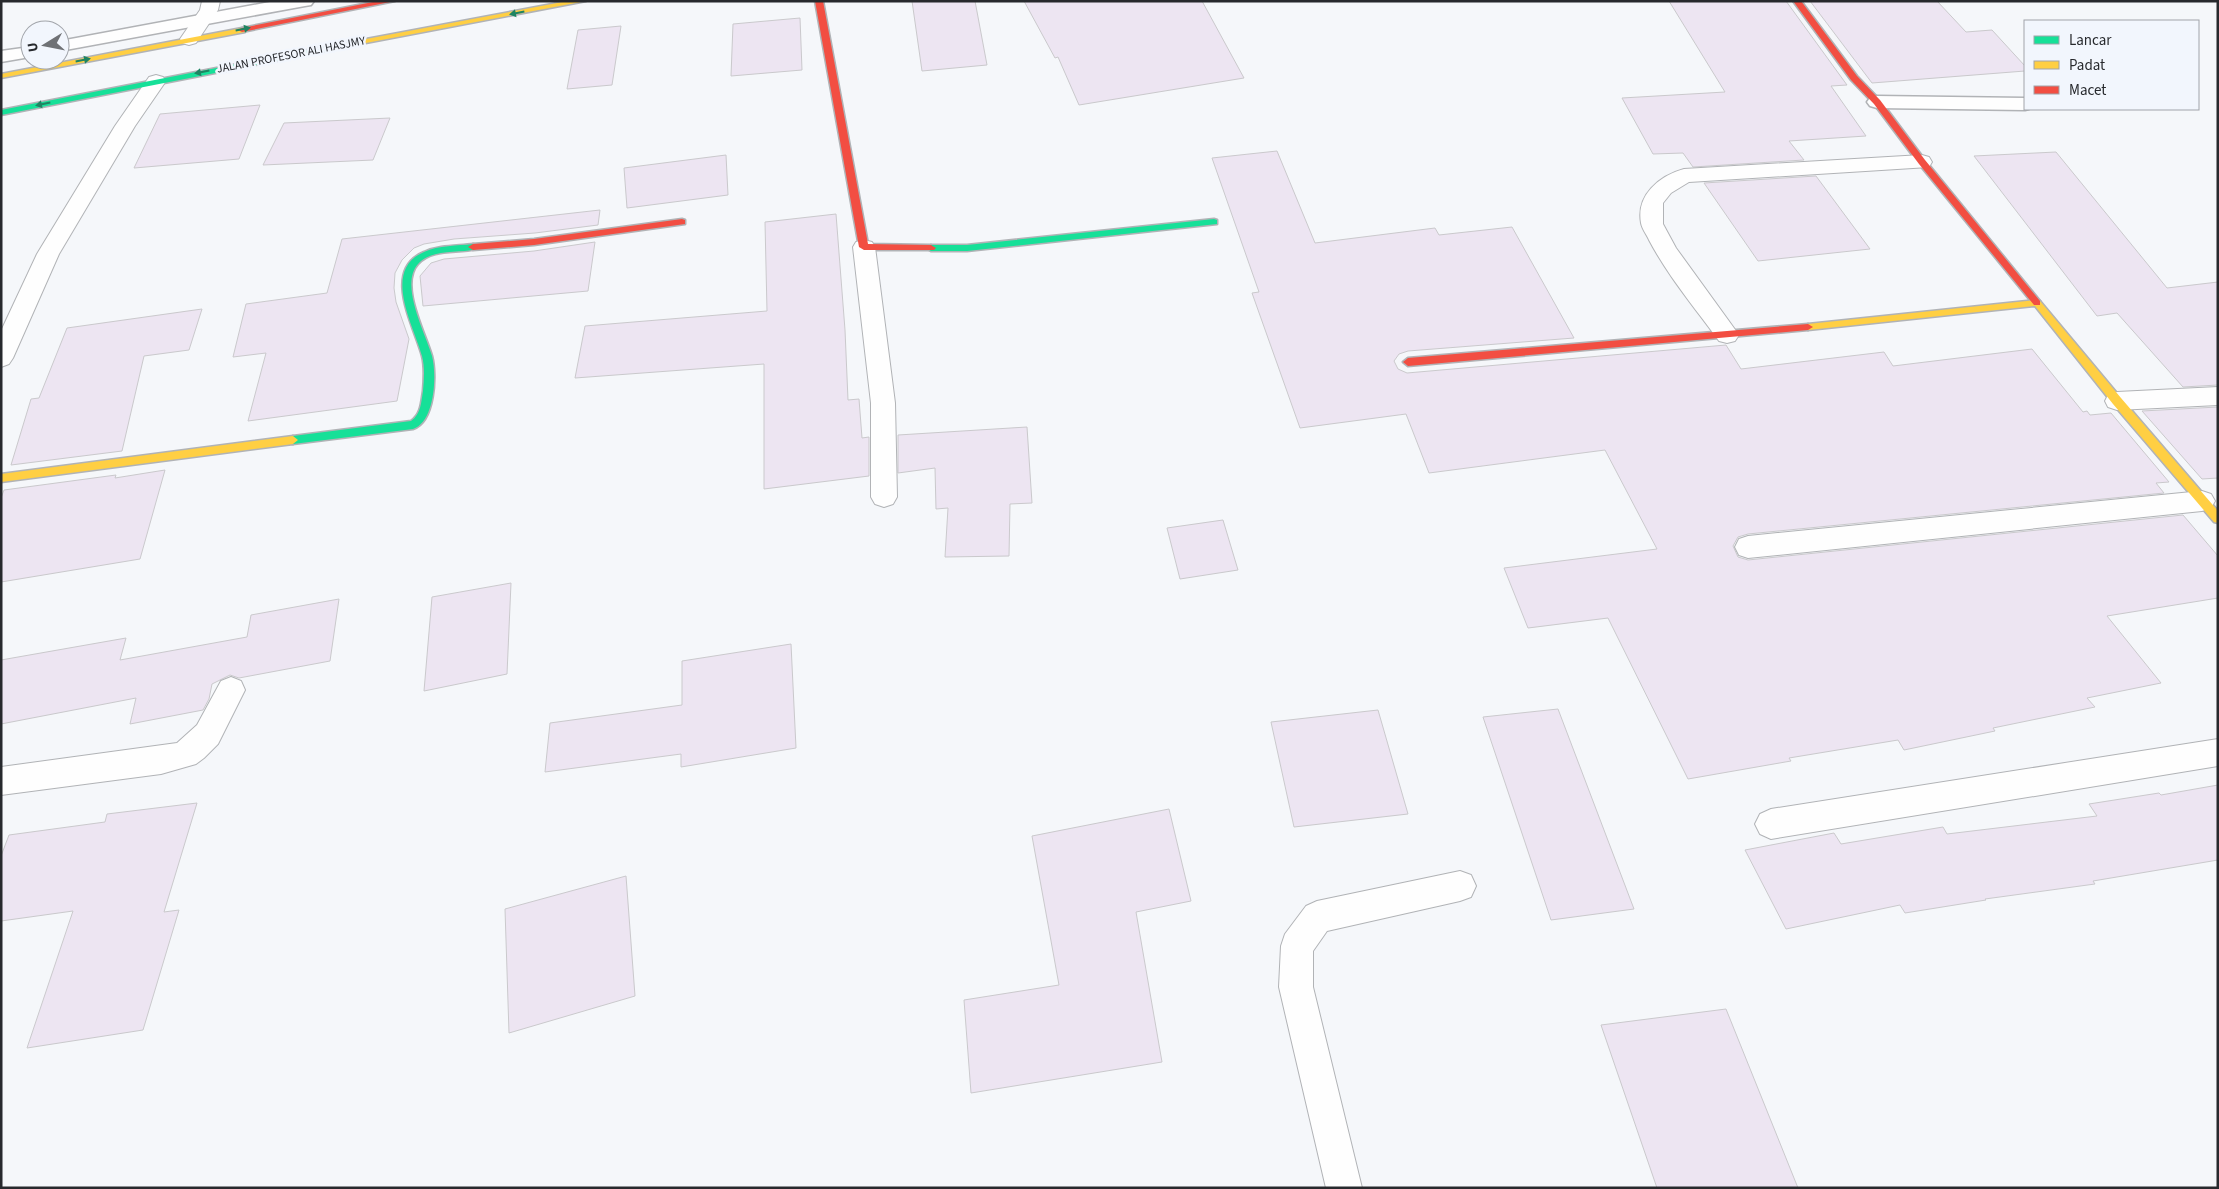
<svg xmlns="http://www.w3.org/2000/svg" width="2219" height="1189" font-family="'Source Sans 3',sans-serif">
  <rect width="100%" height="100%" fill="#f5f7fa"/>
  <path fill="#ede5f2" stroke="#cac9cc" d="M912 1H975L987 65 922 71Z
    M1024 1H1202L1244 78 1079 105 1058 57 1055 58Z
    M1669 1H1786L1847 85 1831 86 1866 136 1789 141 1804 160 1693 167 1683 153 1653 154 1622 98 1725 92Z
    M1810 1H1937L1966 32 1992 30 2025 66V71L1872 83Z
    M800 18 802 70 731 76 733 24Z
    M621 26 612 85 567 89 578 30Z
    M260 105 239 159 134 168 160 114Z
    M390 118 373 160 263 165 284 123Z
    M1277 151 1315 243 1435 228 1439 235 1512 227 1574 338 1408 351 1399 354 1394 361 1398 369 1407 373 1726 345 1741 369 1884 352 1893 366 2032 349 2083 412 2087 411 2090 415 2111 413 2169 482 2156 483 2164 493 1748 534 1738 537 1733 546 1738 557 1748 560 2183 515 2218 556V598L2107 616 2161 683 2087 698 2095 707 1993 728 1995 731 1904 750 1898 740 1789 758 1791 761 1688 779 1608 618 1528 628 1504 568 1657 549 1605 450 1429 473 1406 414 1300 428 1252 293 1259 292 1212 158Z
    M2056 152 2167 288 2218 282V385L2183 387 2117 313 2097 316 1974 156Z
    M726 155 728 195 627 208 624 168Z
    M1816 176 1870 249 1758 261 1704 183Z
    M600 210 598 225 535 233 454 239 424 244 414 248 402 260 395 273 394 288 396 302 409 339 397 401 248 421 266 353 233 357 246 304 327 293 342 239Z
    M836 214 845 330 848 400 859 399 862 438 869 437V476L764 489V364L575 378 585 326 767 311 765 222Z
    M595 242 588 291 423 306 420 276 431 263 444 259 534 251Z
    M202 309 189 350 144 356 122 451 11 465 31 399 39 398 67 328Z
    M2218 407V478L2202 479 2142 411Z
    M1027 427 1032 503 1010 504 1009 556 945 557 948 508 936 509 935 468 898 473V435Z
    M165 470 140 559 1 582V498L4 490 116 475 115 478Z
    M1223 520 1238 570 1180 579 1167 528Z
    M511 583 507 674 424 691 432 597Z
    M339 599 330 661 239 678 230 675 212 684 209 699 203 710 130 724 136 698 1 724V660L126 638 120 660 247 637 251 615Z
    M791 644 796 748 681 767V754L545 772 550 723 682 705V661Z
    M1558 709 1634 909 1551 920 1483 717Z
    M1378 710 1408 814 1294 827 1271 722Z
    M2218 785V860L2093 881 2095 884 1985 899 1986 900 1905 913 1900 905 1786 929 1745 850 1834 833 1841 844 1943 827 1947 834 2097 816 2089 804 2159 793 2161 795Z
    M197 803 164 912 179 910 143 1030 27 1048 73 911 1 921V856L9 835 105 822 107 814Z
    M1169 809 1191 901 1136 912 1162 1062 971 1093 964 1000 1059 985 1032 836Z
    M626 876 635 996 509 1033 505 909Z
    M1726 1009 1798 1188H1657L1601 1025Z"/>
  <g fill="none" stroke-linecap="round" stroke-linejoin="round">
    <defs>
      <path id="lane" d="M275 1H314L311 5 305 6 60 51V41Z
        M30 47V57L1 62V51Z
        M1877 96 2025 98V109H2029L2025 110 1877 108 1870 106 1867 102 1870 98Z"/>
      <path id="street" d="M202 1H220L218 10 196 43 189 45 182 43 180 39 200 10Z
        M156 75 163 77 166 81 135 126 59 254 13 358 9 364 1 367V331L37 254 115 126 149 77Z
        M1922 155 1929 157 1932 162 1929 167 1689 182 1671 193 1663 203V224L1676 248 1739 335 1735 341 1727 343 1719 341C1695 308 1668 276 1649 240 1647 235 1642 229 1641 223 1636 195 1659 176 1684 169Z
        M864 240 872 242 875 247 895 403 897 497 893 504 884 507 875 504 871 497V403L853 247 856 242Z
        M2218 387V405L2117 410 2108 407 2105 401 2108 395 2117 392Z
        M2202 491 2211 494 2215 501 2211 508 2202 511 1748 558 1739 555 1735 547 1739 539 1748 536Z
        M231 677 241 681 245 690 218 744 204 758 196 764 161 774 1 795V767L177 743 197 725 221 681Z
        M2218 739V766L1771 839 1760 834 1755 824 1760 814 1771 809Z
        M1460 871 1471 875 1476 886 1471 897 1460 901 1327 931 1313 951V987L1362 1188H1326L1279 987 1281 946 1285 934 1306 906 1317 901Z"/>
      <path id="fast" d="M329 46H332V50L1 115V110Z
        M1214 219 1217 220V224L967 251H931L926 248 931 245H967Z
        M473 244 476 245V249C457 254 433 248 418 264 399 285 426 334 432 356 437 375 435 422 413 429L293 444 289 443 288 440 293 436 411 421C421 414 421 403 423 391 424 379 425 367 422 356 414 326 381 270 424 252 439 245 457 246 473 244Z"/>
      <path id="slow" d="M568 1H586L329 50 325 48 329 46Z
        M242 28H245V32L1 78V74Z
        M2036 300 2040 301 2121 398 2218 511V523L2214 522 2113 404 2035 306 1808 330 1803 327 1808 324Z
        M293 436 298 440 293 444 1 482V474Z"/>
      <path id="jam" d="M378 1H395L242 32 238 30 242 28Z
        M815 1H823L868 244 931 245 936 248 934 250H864L859 247Z
        M1793 1H1801L1857 76 1880 100 1925 160 2040 301V305H2034L1919 164 1874 104 1851 80Z
        M682 219 685 220V224L534 245 473 250 468 247 473 244 534 239Z
        M1808 324 1813 327 1808 330 1408 366 1403 362 1408 358Z"/>
    </defs>
    <use href="#lane" stroke="#b1b3b6" stroke-width="3"/>
    <use href="#street" stroke="#b1b3b6" stroke-width="2"/>
    <use href="#fast" stroke="#b1b3b6" stroke-width="3"/>
    <use href="#slow" stroke="#b1b3b6" stroke-width="3"/>
    <use href="#jam" stroke="#b1b3b6" stroke-width="3"/>
    <use href="#lane" fill="#fefefe" fill-rule="evenodd"/>
    <use href="#street" fill="#fefefe" fill-rule="evenodd"/>
    <use href="#fast" fill="#16e098" fill-rule="evenodd"/>
    <use href="#slow" fill="#ffcf43" fill-rule="evenodd"/>
    <use href="#jam" fill="#f24e42" fill-rule="evenodd"/>
  </g>
  <defs><path id="oneway-solid" d="M-6-.8H1V-3.2L6.5 0L1 3.2V.8H-6Z" transform="scale(1.25)"/></defs>
  <g fill="#1e8462">
    <use href="#oneway-solid" transform="translate(517 13) rotate(169)"/>
    <use href="#oneway-solid" transform="translate(243 29) rotate(-11)"/>
    <use href="#oneway-solid" transform="translate(83 60) rotate(-11)"/>
    <use href="#oneway-solid" transform="translate(202 72) rotate(169)"/>
    <use href="#oneway-solid" transform="translate(43 104) rotate(168)"/>
  </g>
  <g text-anchor="middle" dominant-baseline="central" stroke-width="5" stroke-linejoin="round" paint-order="stroke">
    <g font-size="12" fill="#27292d" stroke="#f2f6fd">
      <text transform="translate(291 55) rotate(-11)">JALAN PROFESOR ALI HASJMY</text>
    </g>
  </g>
  <rect width="2219" height="1189" fill="none" stroke="#27292d" stroke-width="5"/>
  <rect x="2024" y="20" width="175" height="90" fill="#f2f6fd" stroke="#a1a4aa"/>
  <rect x="2034" y="36" width="25" height="8" fill="#16e098" stroke="#a1a4aa"/>
  <text x="2069" y="45" font-size="15" fill="#27292d">Lancar</text>
  <rect x="2034" y="61" width="25" height="8" fill="#ffcf43" stroke="#a1a4aa"/>
  <text x="2069" y="70" font-size="15" fill="#27292d">Padat</text>
  <rect x="2034" y="86" width="25" height="8" fill="#f24e42" stroke="#a1a4aa"/>
  <text x="2069" y="95" font-size="15" fill="#27292d">Macet</text>
  <g transform="translate(45 45) rotate(260)"><circle r="24" fill="#f2f6fd" stroke="#a1a4aa"/>
  <path d="M0-4L9 19L0 12L-9 19Z" fill="#6f7175"/>
  <text y="-8" font-size="14" font-weight="bold" text-anchor="middle" fill="#27292d">U</text>
  </g>
</svg>
